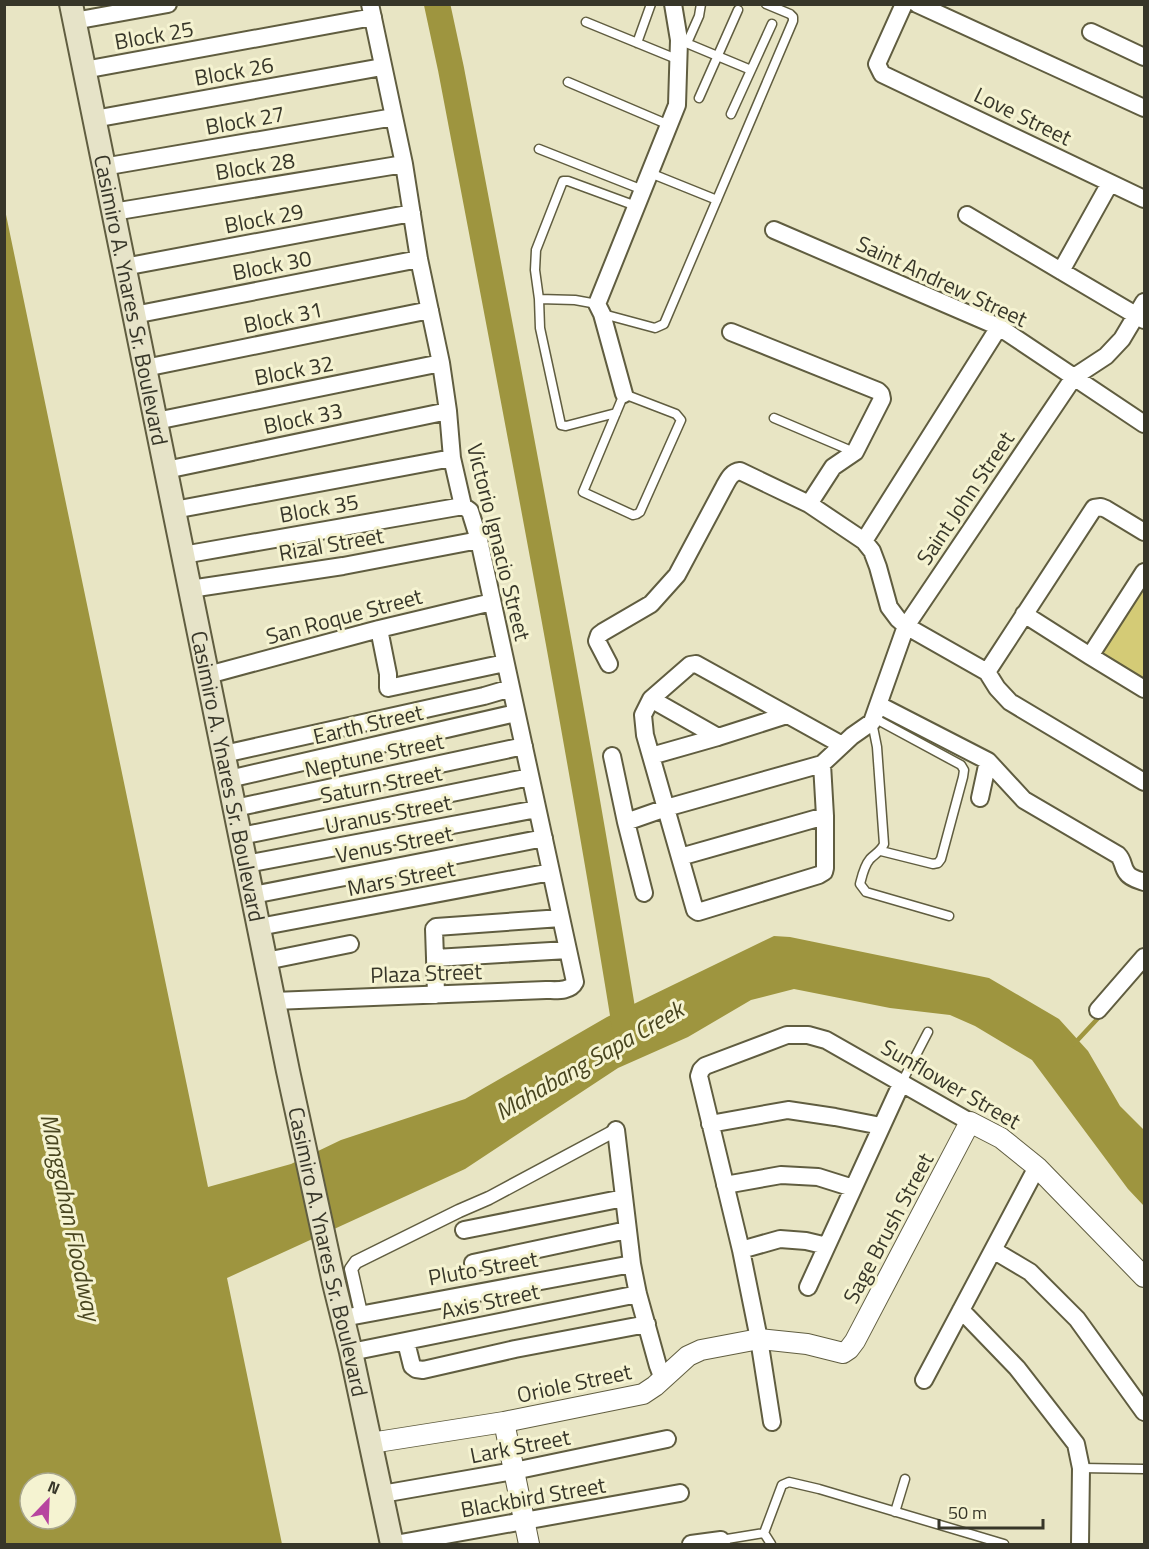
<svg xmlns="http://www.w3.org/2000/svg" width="1149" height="1549" font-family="'Titillium Web',sans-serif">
  <rect width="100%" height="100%" fill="#e8e5c4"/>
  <path fill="#d4cb76" d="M1139 589 1144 593V682L1098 654Z"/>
  <path fill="#9e953f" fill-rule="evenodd" d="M4 205 208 1187 291 1164 341 1140 465 1099 607 1017 774 936 790 937 989 978 1059 1019 1088 1051 1120 1106 1144 1130V1206L1128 1189 1032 1060 975 1026 950 1015 890 1008 794 989 751 1000 688 1037 618 1068 465 1169 227 1278 282 1544H5ZM30 1483H66V1519H30Z"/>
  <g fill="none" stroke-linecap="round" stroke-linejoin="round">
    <path stroke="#9e953f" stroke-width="4.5" d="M1074 1044 1101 1015"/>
    <path stroke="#9e953f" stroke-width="26" d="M437 4 451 69C512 390 574 710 626 1033"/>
    <defs>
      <path id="service" d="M586 22 679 60
        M679 40 751 70
        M637 43 651 4
        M687 43 699 16 701 4
        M568 82 669 125
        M699 98 738 10
        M731 114 772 24
        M539 149 643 190
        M650 173 717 200
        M539 299 540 328 561 425 566 426 616 413
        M597 304 575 300 539 299 535 270 536 250 563 181H568L636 206
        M603 314 655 328 664 324 793 21V17L790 14 766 4
        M624 394 676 414 681 420 640 512 637 514 633 515 583 492Z
        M774 418 854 452
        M874 718 961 765 964 770 963 777 941 859 938 863 933 864 881 851
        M872 722 877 747 884 844C881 851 875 854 870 859 864 866 862 876 860 884L866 892 949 916
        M902 1082 928 1032
        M1081 1468 1144 1469
        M895 1512 905 1479
        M764 1533 782 1485 789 1482 819 1489 1004 1544
        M764 1533 771 1544
        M721 1540 764 1533"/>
      <path id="pedestrian" d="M361 1313 351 1269 356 1262 459 1211 489 1198 616 1130"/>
      <path id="minor" d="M904 4 877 64 882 74 1144 199
        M917 4 1144 108
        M74 21 168 4
        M1091 32 1144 57
        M84 70 373 17
        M94 119 382 67
        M103 167 394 117
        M113 212 404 164
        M967 215 1061 271 1144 320
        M774 230 999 327 1144 424
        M124 267 412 213
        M1061 271 1110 183
        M134 315 419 259
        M731 332 878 391 881 394 882 399 855 452 833 467 809 504
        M145 368 430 310
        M624 394 602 314 597 304 677 105 679 40 673 4
        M156 421 441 363
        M166 470 448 411
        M174 510 452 458
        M864 541 999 327
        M183 555 463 506
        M190 589 343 566 479 540
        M1024 614 1090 656 1144 689
        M379 629 388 674V688L505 663
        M1090 656 1144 572
        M609 664 597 641 599 635 603 632 651 604 677 575 724 487C728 480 731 472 740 471L809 504 864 541 872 551 878 567 889 607 898 619 906 626 987 672 997 688 1010 702 1144 782
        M987 672 1094 508 1101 507 1106 509 1144 532
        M208 675 379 629 492 602
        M651 699 718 737
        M879 705 988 761 1024 800 1118 855C1124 861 1122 867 1127 873 1130 878 1139 880 1144 882
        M224 754 484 696 511 688
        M612 756 626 822 644 893
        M651 756 718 737 787 715
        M822 764 825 816V868L824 872 819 875 698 912 695 910 645 735 643 715 651 699 690 665 696 664 842 745
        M229 779 516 713
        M980 798 988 761
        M235 808 524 746
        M626 822 666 808 822 764 852 736 872 722 906 626 1074 377 1106 356 1122 339 1144 302
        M241 836 530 777
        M680 857 825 816
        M246 864 537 809
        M253 895 544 838
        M259 927 551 872
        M435 958 434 929 436 927 561 918
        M266 961 350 944
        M436 995 435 958 568 950
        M274 1001 546 990C556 990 570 992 575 982L479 540 470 511 463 506 452 458 448 411 441 363 419 259 404 164 370 4
        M1098 1010 1144 957
        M710 1124 788 1110 835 1117 881 1126
        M616 1130 632 1264 638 1294 658 1366 663 1379
        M725 1185 781 1175 818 1177 853 1188
        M464 1230 624 1198
        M741 1250 780 1239 806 1241 827 1246
        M993 1250 1030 1272 1077 1319 1144 1412
        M473 1263 627 1230
        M808 1287 902 1082
        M961 1310 1017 1368 1076 1444 1081 1468 1080 1544
        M343 1318 632 1264
        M406 1342 412 1366 416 1369 423 1370 515 1349 647 1324
        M351 1352 638 1294
        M924 1380 1037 1167
        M772 1422 759 1339 741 1250 699 1076 701 1070 705 1066 787 1035H808L826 1040 970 1122
        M382 1494 514 1471 667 1439
        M395 1544 680 1493
        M691 1544 721 1540 722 1544"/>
      <path id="tertiary" d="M504 1422 529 1544
        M371 1443 504 1422 643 1394 655 1386 688 1356 701 1350 759 1339 807 1344 843 1353 849 1349 855 1341 970 1122 1001 1138 1037 1167 1144 1277"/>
      <g id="secondary">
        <path id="s1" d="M71 4 288 1071 334 1283 351 1352 392 1544"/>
      </g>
    </defs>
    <use href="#service" stroke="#605d40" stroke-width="11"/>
    <use href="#pedestrian" stroke="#605d40" stroke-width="15"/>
    <use href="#minor" stroke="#605d40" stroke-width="20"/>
    <use href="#tertiary" stroke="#605d40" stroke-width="22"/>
    <use href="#secondary" stroke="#605d40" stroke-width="26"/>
    <use href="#service" stroke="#fff" stroke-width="8"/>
    <use href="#pedestrian" stroke="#fff" stroke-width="12"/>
    <use href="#minor" stroke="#fff" stroke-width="16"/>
    <use href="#tertiary" stroke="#fff" stroke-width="20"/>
    <use href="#secondary" stroke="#e6e3c8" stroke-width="22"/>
  </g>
  <g text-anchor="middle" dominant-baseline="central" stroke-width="6" stroke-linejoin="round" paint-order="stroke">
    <g font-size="22" fill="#373629" stroke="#f5f3d1">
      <text transform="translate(154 35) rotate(-10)">Block 25</text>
      <text transform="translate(234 71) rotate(-10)">Block 26</text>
      <text transform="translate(1023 116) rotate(26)">Love Street</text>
      <text transform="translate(245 120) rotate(-10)">Block 27</text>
      <text transform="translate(255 166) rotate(-9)">Block 28</text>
      <text transform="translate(264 218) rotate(-11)">Block 29</text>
      <text transform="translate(272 265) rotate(-11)">Block 30</text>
      <text transform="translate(942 281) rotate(25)">Saint Andrew Street</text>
      <text stroke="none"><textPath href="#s1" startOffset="302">Casimiro A. Ynares Sr. Boulevard</textPath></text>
      <text transform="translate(283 317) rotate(-12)">Block 31</text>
      <text transform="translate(294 370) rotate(-11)">Block 32</text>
      <text transform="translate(303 418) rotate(-12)">Block 33</text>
      <text transform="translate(965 498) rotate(-56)">Saint John Street</text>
      <text transform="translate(319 508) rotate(-10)">Block 35</text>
      <text transform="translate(499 542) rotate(76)">Victorio Ignacio Street</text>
      <text transform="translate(331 544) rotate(-10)">Rizal Street</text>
      <text transform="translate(344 616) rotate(-15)">San Roque Street</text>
      <text transform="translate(368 724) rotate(-13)">Earth Street</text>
      <text transform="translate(374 755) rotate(-12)">Neptune Street</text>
      <text stroke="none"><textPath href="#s1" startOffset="788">Casimiro A. Ynares Sr. Boulevard</textPath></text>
      <text transform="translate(381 784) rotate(-11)">Saturn Street</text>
      <text transform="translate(388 814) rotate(-11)">Uranus Street</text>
      <text transform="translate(394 844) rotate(-11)">Venus Street</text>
      <text transform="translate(401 878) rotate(-11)">Mars Street</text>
      <text transform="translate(426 973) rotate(-2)">Plaza Street</text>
      <text transform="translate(951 1084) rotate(30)">Sunflower Street</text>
      <text transform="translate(888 1228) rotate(-62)">Sage Brush Street</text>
      <text stroke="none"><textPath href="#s1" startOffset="1274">Casimiro A. Ynares Sr. Boulevard</textPath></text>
      <text transform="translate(483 1268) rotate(-10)">Pluto Street</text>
      <text transform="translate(490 1301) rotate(-12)">Axis Street</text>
      <text transform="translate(574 1383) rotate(-12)">Oriole Street</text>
      <text transform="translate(520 1446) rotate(-11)">Lark Street</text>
      <text transform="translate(533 1497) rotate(-10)">Blackbird Street</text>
    </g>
    <g font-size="24" font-style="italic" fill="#48451f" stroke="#f5f3d1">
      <text transform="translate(589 1060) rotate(-30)">Mahabang Sapa Creek</text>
      <text transform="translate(71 1217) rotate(78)">Manggahan Floodway</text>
    </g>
  </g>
  <rect width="1149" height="1549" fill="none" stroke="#373629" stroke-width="12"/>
  <g transform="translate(48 1501) rotate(23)"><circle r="28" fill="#f5f3d1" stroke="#a9a78e" stroke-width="1.5"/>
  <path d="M0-4.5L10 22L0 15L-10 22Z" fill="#b7459f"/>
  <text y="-9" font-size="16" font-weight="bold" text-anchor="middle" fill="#373629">N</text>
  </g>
  <path d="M939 1519v9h104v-9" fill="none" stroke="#373629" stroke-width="3"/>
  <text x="948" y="1519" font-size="18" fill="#373629" stroke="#f5f3d1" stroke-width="4.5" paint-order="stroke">50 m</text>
</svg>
